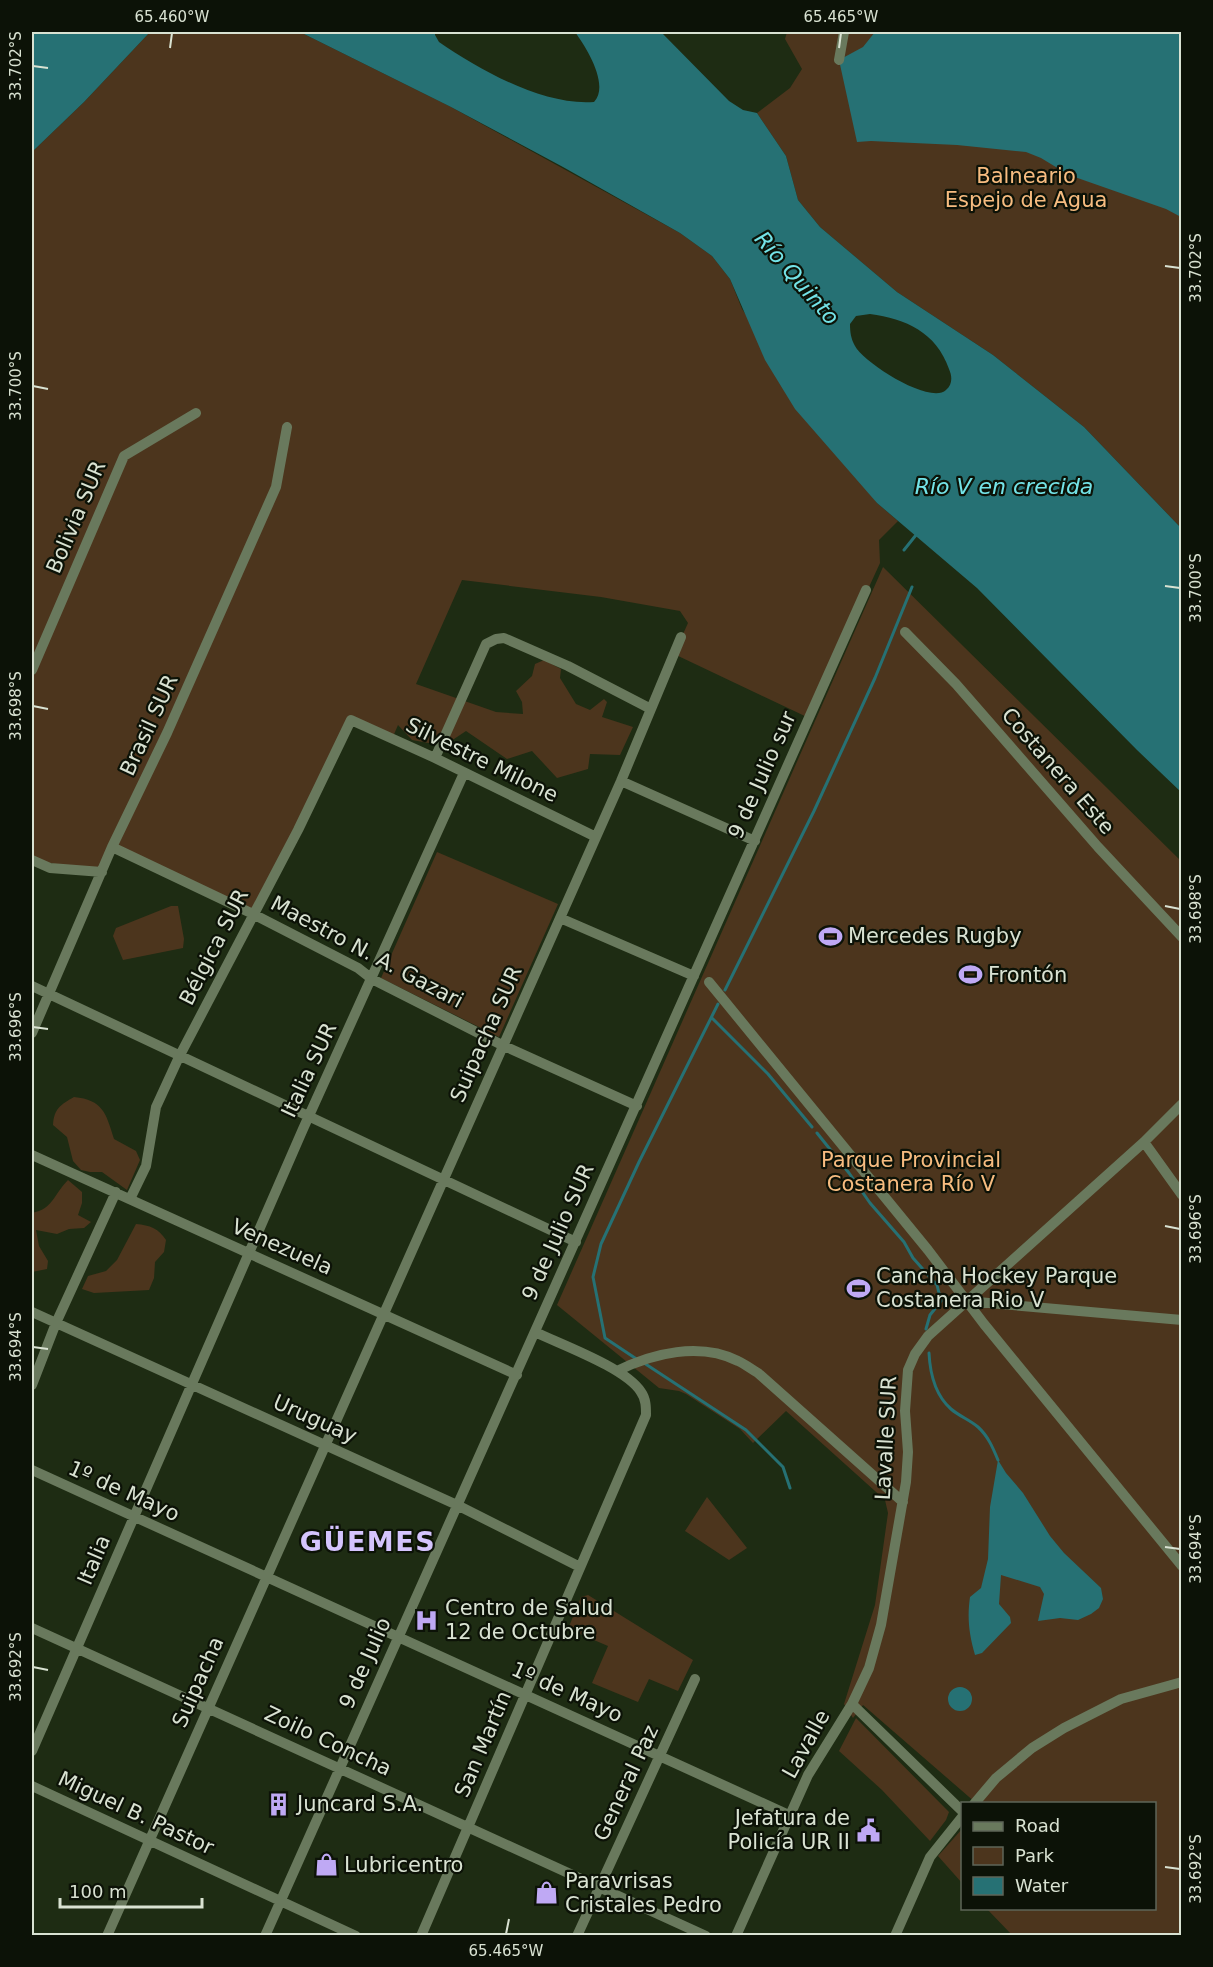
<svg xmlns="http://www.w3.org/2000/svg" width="1213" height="1967" font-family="'DejaVu Sans',sans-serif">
  <rect width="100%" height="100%" fill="#1e2c13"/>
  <path fill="#4c351d" d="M150 32H300L451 107 680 233 712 256 730 279 742 309 877 503 898 521 879 540 880 563 809 718 674 654 688 623 680 611 601 597 462 580 416 684 496 712 523 714 522 702 516 691 532 676 535 664 544 660 561 669 560 678 576 704 590 710 604 699 607 702 602 717 633 727 620 755 590 754 588 769 557 778 532 751 507 759 466 731 448 743 434 744 412 740 398 725 392 739 351 720 253 914 113 847 102 872 32 860V152L84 102Z
    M787 32H1181V528L1084 427 993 355 897 292 820 227 798 200 786 156 757 113 790 88 802 69 785 39Z
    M883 567 1181 861V1935H1012L987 1909 1154 1908V1804L976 1803 863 1705 853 1718 844 1704 875 1605 888 1513 885 1500 786 1411 753 1443 740 1429 686 1394 679 1391 659 1388 557 1305Z
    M437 852 558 904 499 1037 381 978Z
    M171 906H178L184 939 183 948 123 960 113 936 116 928Z
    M74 1097C103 1100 106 1113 114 1139L136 1151 140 1160 127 1190 102 1172H90L81 1170 73 1161 67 1137 53 1125C54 1109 60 1105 74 1097Z
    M68 1180 82 1192V1203L78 1215 91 1222 84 1228 69 1229 57 1234 36 1230 39 1246 48 1261 47 1269 32 1272V1213C53 1209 54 1194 68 1180Z
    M136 1224C150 1225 159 1229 166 1240L164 1252 155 1262 154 1278 149 1290 94 1293 82 1289 88 1276 106 1271 117 1260Z
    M707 1497 747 1548 729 1560 685 1531Z
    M588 1595 693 1660 678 1691 649 1679 638 1702 592 1683 608 1646 568 1629 581 1597Z
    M856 1718 949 1812 946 1820 930 1841 882 1790 839 1751Z
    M962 1829V1883L938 1856Z"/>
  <path fill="#267174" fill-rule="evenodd" d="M32 32H150L84 102 32 152Z
    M300 32H435V35L439 42C480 70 543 106 594 102 610 85 586 47 575 32H661L729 101 743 110 757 113 786 156 798 200 820 227 897 292 993 355 1084 427 1181 528V792L1137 750 977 588 877 503 795 409 765 360 730 279 712 256 680 233 563 167 451 107ZM870 314C906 319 936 332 949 369 952 376 953 384 946 390 930 405 864 363 855 346 851 339 850 332 850 324L856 316Z
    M875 32H1181V217L1166 209 1069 175 1041 158 1026 152 957 145 871 141 857 142 839 60 863 47Z
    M998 1460 1006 1473 1023 1493 1050 1536 1064 1553 1101 1588 1103 1599 1099 1608 1091 1614 1078 1620 1060 1618 1038 1621 1044 1594 1040 1587 1001 1575 999 1604 1010 1617 1011 1623 982 1653 975 1655C969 1634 967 1618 970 1597L981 1588 988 1559 990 1507Z
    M948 1699a12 12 0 1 1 24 0a12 12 0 1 1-24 0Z"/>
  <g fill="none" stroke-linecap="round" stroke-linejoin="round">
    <path stroke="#267174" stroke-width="3" d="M904 550 916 535
      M725 990 814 811 875 678 912 587
      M712 1018 768 1074 812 1127
      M817 1133 849 1173 870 1203 904 1242 913 1258 937 1285 941 1301 930 1315 926 1329
      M929 1353C930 1373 935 1395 951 1409 959 1416 970 1420 978 1427 988 1436 993 1448 998 1460
      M638 1360 605 1338 593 1277 601 1244 639 1162 718 1004
      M644 1363 746 1430 783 1467 790 1488"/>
    <path stroke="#69795d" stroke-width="10" d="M839 60 844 32
      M905 632 956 684 1098 847 1182 937
      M32 670 124 456 196 413
      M435 758 486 644 496 639 504 638 568 666 651 709
      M621 781 755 841
      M112 847 253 914 358 968 372 979 502 1045 637 1106
      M32 860 50 868 102 872
      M560 918 694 976
      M709 982 928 1250 984 1324 1182 1566
      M32 986 576 1242
      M32 1033 112 847 167 733 276 487 287 427
      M1144 1142 1182 1195
      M32 1155 517 1375
      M130 1199 146 1166 156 1107 179 1057 298 830 351 720 435 758 596 837
      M966 1301 1182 1320
      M32 1312 457 1505 580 1567
      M617 1371C653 1353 700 1342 738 1361 745 1364 751 1369 758 1373L903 1502
      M32 1385 56 1323 116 1192
      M32 1470 791 1816
      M32 1628 706 1936
      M852 1704 962 1811
      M32 1751 303 1129 464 773
      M32 1786 356 1936
      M974 1804 996 1778 1032 1748 1064 1728 1121 1699 1182 1682
      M107 1936 621 781 681 637
      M265 1936 866 590
      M421 1936 646 1415C646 1407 646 1399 641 1392 626 1368 562 1345 535 1332
      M577 1936 695 1679
      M736 1936 808 1775 852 1704 869 1668 881 1625 906 1482 908 1452 905 1411 908 1370 915 1354 928 1336 1144 1142 1182 1104
      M895 1936 930 1857 962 1817"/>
  </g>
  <path fill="none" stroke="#d9e2d2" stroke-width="2" d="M170 48 172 33M839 48 841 33M33 66 48 68M1165 266 1180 268M33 386 48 389M1165 586 1180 588M33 706 48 709M1165 906 1180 909M33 1027 48 1029M1165 1226 1180 1229M33 1347 48 1349M1165 1547 1180 1549M33 1667 48 1670M1165 1867 1180 1869M506 1934 509 1919"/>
  <defs>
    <symbol id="stadium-bare" viewBox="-9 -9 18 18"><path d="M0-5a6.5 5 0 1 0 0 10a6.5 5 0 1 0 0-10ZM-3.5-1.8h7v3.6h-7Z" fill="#bfa9f4" stroke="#0c1207" stroke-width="2.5" paint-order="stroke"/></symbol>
    <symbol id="hospital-bare" viewBox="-9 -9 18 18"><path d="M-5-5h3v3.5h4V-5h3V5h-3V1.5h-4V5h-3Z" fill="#bfa9f4" stroke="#0c1207" stroke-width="2.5" paint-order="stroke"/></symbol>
    <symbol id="building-bare" viewBox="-9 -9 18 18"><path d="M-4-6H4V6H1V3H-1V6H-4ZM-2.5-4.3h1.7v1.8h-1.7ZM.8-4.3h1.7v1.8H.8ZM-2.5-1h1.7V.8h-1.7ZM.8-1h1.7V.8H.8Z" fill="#bfa9f4" stroke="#0c1207" stroke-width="2.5" paint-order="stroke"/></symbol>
    <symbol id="civic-bare" viewBox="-9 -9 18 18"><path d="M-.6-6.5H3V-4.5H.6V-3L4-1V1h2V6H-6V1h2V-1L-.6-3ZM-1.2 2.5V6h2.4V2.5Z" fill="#bfa9f4" stroke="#0c1207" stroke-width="2.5" paint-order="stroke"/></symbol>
    <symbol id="shop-bare" viewBox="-9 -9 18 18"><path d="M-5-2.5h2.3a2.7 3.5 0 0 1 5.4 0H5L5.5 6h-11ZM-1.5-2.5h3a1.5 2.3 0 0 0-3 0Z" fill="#bfa9f4" stroke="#0c1207" stroke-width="2.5" paint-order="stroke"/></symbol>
  </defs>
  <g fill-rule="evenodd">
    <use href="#stadium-bare" x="814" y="920" width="33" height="33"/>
    <use href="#stadium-bare" x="954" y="958" width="33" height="33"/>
    <use href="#stadium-bare" x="842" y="1272" width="33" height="33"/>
    <use href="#hospital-bare" x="410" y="1604" width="33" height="33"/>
    <use href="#building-bare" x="262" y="1788" width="33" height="33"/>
    <use href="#civic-bare" x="852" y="1814" width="33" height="33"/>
    <use href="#shop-bare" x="310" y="1848" width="33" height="33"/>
    <use href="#shop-bare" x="530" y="1876" width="33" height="33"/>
  </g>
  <g text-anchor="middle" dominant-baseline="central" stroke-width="4.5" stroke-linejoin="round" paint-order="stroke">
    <g font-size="21" fill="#f7bc80" stroke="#0c1207">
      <text x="1026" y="176">Balneario<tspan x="1026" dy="24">Espejo de Agua</tspan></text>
      <text x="911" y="1160">Parque Provincial<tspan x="911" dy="24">Costanera Río V</tspan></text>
    </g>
    <g font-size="21" fill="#d9e2d2" stroke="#0c1207">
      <text transform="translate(76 517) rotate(-67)">Bolivia SUR</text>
      <text transform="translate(149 725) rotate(-65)">Brasil SUR</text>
      <text transform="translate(482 760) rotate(26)">Silvestre Milone</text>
      <text transform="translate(1058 771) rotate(49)">Costanera Este</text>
      <text transform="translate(762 775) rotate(-66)">9 de Julio sur</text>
      <text transform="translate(214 947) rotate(-63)">Bélgica SUR</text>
      <text transform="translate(367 952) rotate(28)">Maestro N. A. Gazari</text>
      <text transform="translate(486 1034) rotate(-66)">Suipacha SUR</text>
      <text transform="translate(309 1070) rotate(-65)">Italia SUR</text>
      <text transform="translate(558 1232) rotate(-66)">9 de Julio SUR</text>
      <text transform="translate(282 1247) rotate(24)">Venezuela</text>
      <text transform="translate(315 1419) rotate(24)">Uruguay</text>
      <text transform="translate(886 1438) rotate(-87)">Lavalle SUR</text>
      <text transform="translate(124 1491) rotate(24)">1º de Mayo</text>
      <text transform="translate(94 1560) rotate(-67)">Italia</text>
      <text transform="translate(365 1663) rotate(-66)">9 de Julio</text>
      <text transform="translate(198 1682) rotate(-66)">Suipacha</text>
      <text transform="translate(567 1692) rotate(24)">1º de Mayo</text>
      <text transform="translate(328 1741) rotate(25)">Zoilo Concha</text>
      <text transform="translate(483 1744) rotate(-67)">San Martín</text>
      <text transform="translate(806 1744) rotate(-61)">Lavalle</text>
      <text transform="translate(626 1783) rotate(-65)">General Paz</text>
      <text transform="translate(136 1813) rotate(25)">Miguel B. Pastor</text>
    </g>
    <g font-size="21" fill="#d9e2d2" stroke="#0c1207" text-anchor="start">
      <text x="848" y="936">Mercedes Rugby</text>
      <text x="988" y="975">Frontón</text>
      <text x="876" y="1276">Cancha Hockey Parque<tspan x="876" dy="24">Costanera Rio V</tspan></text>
      <text x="445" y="1608">Centro de Salud<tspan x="445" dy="24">12 de Octubre</tspan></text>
      <text x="297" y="1804">Juncard S.A.</text>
      <text x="850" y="1818" text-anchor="end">Jefatura de<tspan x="850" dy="24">Policía UR II</tspan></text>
      <text x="344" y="1865">Lubricentro</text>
      <text x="565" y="1881">Paravrisas<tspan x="565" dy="24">Cristales Pedro</tspan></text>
    </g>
    <g font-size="22" font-style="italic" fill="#74e4e8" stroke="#0c1207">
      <text transform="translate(797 278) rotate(49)">Río Quinto</text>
      <text x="1004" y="486">Río V en crecida</text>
    </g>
    <g font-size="27" font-weight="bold" letter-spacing="1.5" fill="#d4c4fd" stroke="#0c1207">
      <text x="368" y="1541">GÜEMES</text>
    </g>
  </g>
  <rect width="1213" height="1967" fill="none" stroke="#0c1207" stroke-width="66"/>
  <rect x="961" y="1802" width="195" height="108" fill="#0c1207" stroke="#5e6558" stroke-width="1.5"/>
  <rect x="973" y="1822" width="30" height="9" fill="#69795d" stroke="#5e6558" stroke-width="1.5"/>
  <text x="1015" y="1832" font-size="18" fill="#d9e2d2">Road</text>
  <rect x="973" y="1847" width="30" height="18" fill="#4c351d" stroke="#5e6558" stroke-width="1.5"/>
  <text x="1015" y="1862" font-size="18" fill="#d9e2d2">Park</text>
  <rect x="973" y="1877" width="30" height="18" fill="#267174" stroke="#5e6558" stroke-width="1.5"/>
  <text x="1015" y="1892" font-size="18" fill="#d9e2d2">Water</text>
  <path d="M60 1898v9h142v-9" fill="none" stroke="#d9e2d2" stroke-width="3"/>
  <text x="69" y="1898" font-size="18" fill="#d9e2d2" stroke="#0c1207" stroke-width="4.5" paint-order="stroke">100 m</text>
  <rect x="33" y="33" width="1147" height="1901" fill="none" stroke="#d9e2d2" stroke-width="2"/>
  <g font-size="15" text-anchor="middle" fill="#d9e2d2">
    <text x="172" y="22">65.460°W</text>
    <text x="841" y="22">65.465°W</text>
    <text transform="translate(16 66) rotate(-90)" y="5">33.702°S</text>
    <text transform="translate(1196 268) rotate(-90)" y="5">33.702°S</text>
    <text transform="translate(16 386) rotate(-90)" y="5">33.700°S</text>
    <text transform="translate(1196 588) rotate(-90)" y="5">33.700°S</text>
    <text transform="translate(16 706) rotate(-90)" y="5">33.698°S</text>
    <text transform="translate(1196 909) rotate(-90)" y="5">33.698°S</text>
    <text transform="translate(16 1027) rotate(-90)" y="5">33.696°S</text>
    <text transform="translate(1196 1229) rotate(-90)" y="5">33.696°S</text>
    <text transform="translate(16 1347) rotate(-90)" y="5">33.694°S</text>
    <text transform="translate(1196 1549) rotate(-90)" y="5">33.694°S</text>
    <text transform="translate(16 1667) rotate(-90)" y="5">33.692°S</text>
    <text transform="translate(1196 1869) rotate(-90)" y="5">33.692°S</text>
    <text x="506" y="1956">65.465°W</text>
  </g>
</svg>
